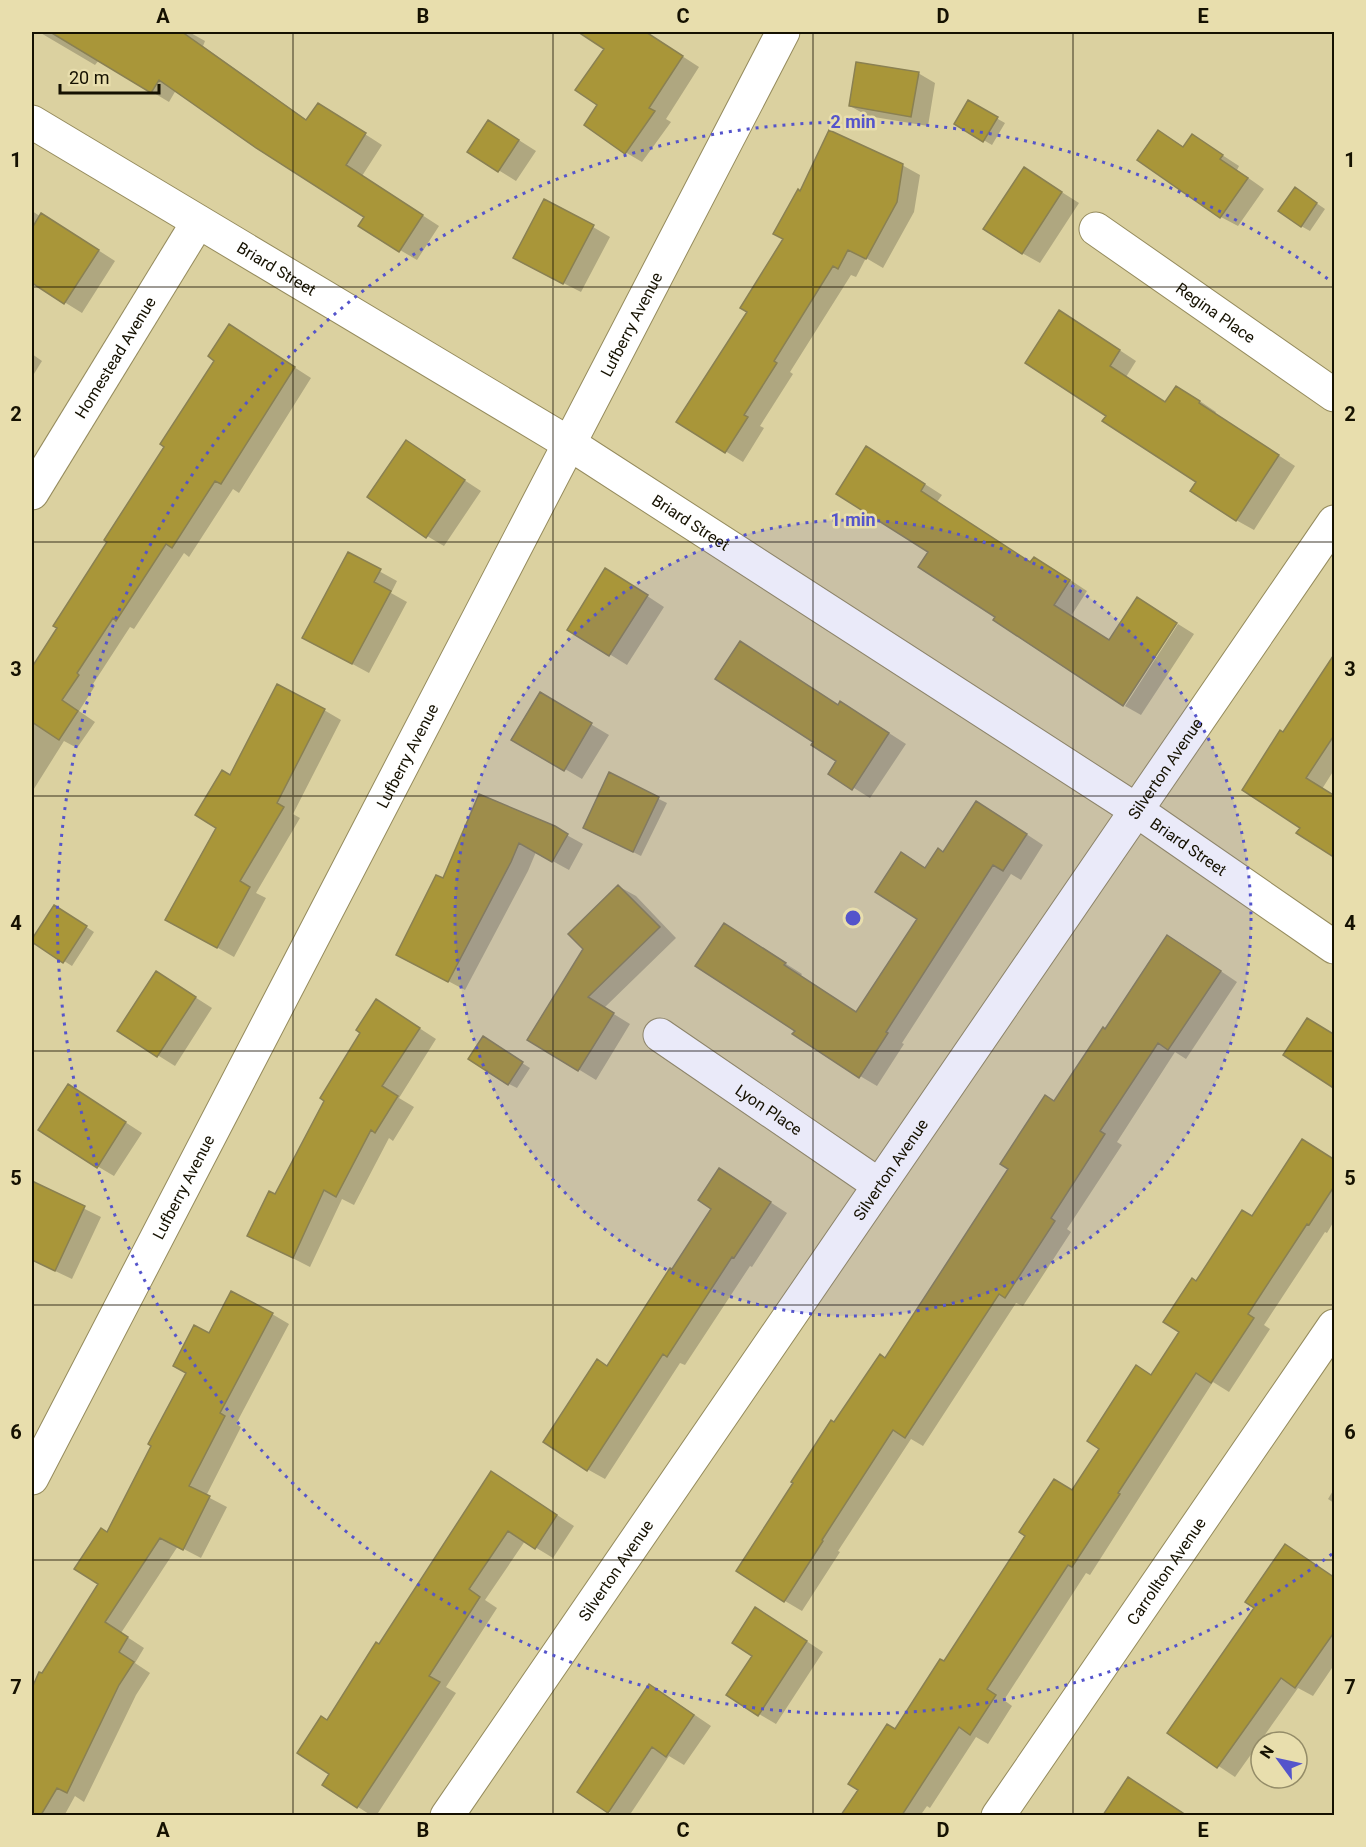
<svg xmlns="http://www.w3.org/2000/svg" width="1366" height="1847" font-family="Roboto,sans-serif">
  <rect width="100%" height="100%" fill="#dbd1a0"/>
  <path fill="#0003" d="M39 32H189L205 41 203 46 308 121 335 115 382 145 362 176 439 226 417 260 400 250 366 216 176 90 169 102 99 60 95 65Z
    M603 32H645L699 67 666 119 671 122 642 162 625 152 599 105 606 48 596 42Z
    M918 73 935 83 928 126 868 116 850 106Z
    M968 102 1005 123 992 145 956 124Z
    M506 132 536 151 516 181 469 152Z
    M1159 132 1184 147 1193 136 1239 166 1237 170 1264 189 1238 226 1221 217 1139 160Z
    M902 165 920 175 914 212 883 268 866 258 856 277 851 275 790 372 793 374 760 426 764 428 743 462 678 422 749 312 785 239 801 193Z
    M1041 179 1079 203 1040 263 1022 253Z
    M1303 194 1325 209 1310 231 1301 226Z
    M32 211 46 220 59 225 115 261 82 313 32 282Z
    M593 227 610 237 581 292 532 267Z
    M1077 322 1136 361 1126 377 1166 403 1194 397 1216 412 1215 414 1295 466 1254 530 1236 520 1199 482 1108 416Z
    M246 336 311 378 239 493 233 489 189 557 184 553 134 629 130 627 93 684 95 686 79 711 95 722 77 748 64 741 32 792V670Z
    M32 354 42 361 32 377Z
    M406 442 481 491 444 546 427 536Z
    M884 458 942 495 937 502 1031 563 1052 568 1087 591 1071 616 1123 704 997 617 930 551Z
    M348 554 397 581 391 593 407 602 369 673 321 647Z
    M623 580 664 607 627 665 569 629Z
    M1178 624 1194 634 1141 715 1125 706Z
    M1334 656V770L1322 789 1302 827 1284 734Z
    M540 694 609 735 582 779 514 739Z
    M839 706 858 713 906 744 870 798 830 773 838 761 815 742Z
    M324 710 341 720 293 814 300 818 256 893 266 898 234 957 167 919 218 827 231 777Z
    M610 775 667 803 641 856 593 832Z
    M479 796 554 828 583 844 569 870 536 852 528 871 465 990 414 963 444 880Z
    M994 813 1043 845 1021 880 1011 874 902 1043 904 1044 877 1086 860 1076 797 1030 741 935 802 974 800 977 857 1014 919 919 926 869Z
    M618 886 636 896 676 938 604 1008 630 1024 596 1080 529 1039 585 949Z
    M62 911 94 932 72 966 64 961Z
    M1185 947 1237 982 1186 1059 1175 1052 1117 1142 1122 1145 1067 1229 1071 1232 1023 1306 1016 1303 923 1446 911 1439 838 1551 840 1552 802 1611 785 1601 835 1424 886 1360 1055 1103 1106 1031Z
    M173 983 212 1008 175 1066 119 1031Z
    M393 1011 436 1039 399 1098 414 1107 393 1141 389 1138 354 1205 342 1199 310 1267 249 1236Z
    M491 1043 530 1068 517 1088 509 1084Z
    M85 1096 142 1133 114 1176 97 1166Z
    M1334 1160V1221L1327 1233 1325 1232 1264 1325 1270 1329 1229 1392 1213 1382 1090 1575 1086 1573 1004 1700 1012 1706 988 1744 976 1737 930 1808 927 1806 920 1816H843L895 1730 1073 1492 1152 1376 1181 1332 1197 1282 1253 1217Z
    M736 1180 787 1213 752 1267 750 1266 685 1365 680 1363 605 1479 587 1469 672 1271Z
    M32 1183 101 1217 72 1279 32 1260Z
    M272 1314 289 1324 236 1424 241 1427 206 1496 227 1507 201 1558 178 1546 121 1633 144 1648 135 1663 150 1673 136 1695 84 1802 75 1796 64 1816H32V1691L40 1674 42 1675 100 1583 108 1534 210 1335Z
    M492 1473 574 1526 553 1558 525 1541 485 1600 497 1608 446 1687 456 1693 376 1816H372L324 1785 331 1774 328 1721Z
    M1334 1489V1503L1328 1499Z
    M1285 1546 1334 1578V1665L1313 1696 1298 1688 1235 1777 1169 1733 1256 1608Z
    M773 1619 823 1652 776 1724 759 1714 754 1656Z
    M667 1696 711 1726 684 1765 669 1756 629 1816H615L608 1811Z
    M1129 1779 1182 1813 1180 1816H1105Z"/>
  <path fill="#a99639" stroke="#8a8052" stroke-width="1.5" d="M50 32H182L306 120 318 103 366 133 346 165 423 215 399 252 358 226 364 217 256 148 159 80 151 93Z
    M578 32H646L683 56 649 108 655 111 625 154 584 125 597 105 575 90 604 49Z
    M856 62 919 72 911 117 849 106Z
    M968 100 998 117 983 142 954 124Z
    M488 120 519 140 498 172 467 152Z
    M829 130 903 164 897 202 866 259 848 250 838 269 833 266 774 361 777 363 744 415 748 417 725 453 676 422 747 312 740 308 783 239 773 234 798 189 800 191Z
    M1158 130 1183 147 1192 134 1223 155 1220 159 1248 178 1220 218 1137 160Z
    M1024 167 1062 192 1022 254 983 229Z
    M1295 187 1317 203 1301 227 1278 211Z
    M544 199 594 225 563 284 513 258Z
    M41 213 99 250 64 304 32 283V228Z
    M1059 310 1120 350 1110 366 1165 402 1176 386 1200 401 1199 403 1279 455 1236 521 1190 491 1196 482 1102 421 1106 416 1025 363Z
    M229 324 295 367 221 484 215 481 172 548 166 544 116 621 113 618 77 673 79 675 62 700 78 711 59 740 32 722V667L57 628 53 626 107 542 104 540 164 447 160 444 214 361 208 356Z
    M406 440 465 480 426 538 367 497Z
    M866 446 925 484 921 491 1030 562 1034 557 1070 580 1054 605 1109 640 1137 597 1177 623 1123 706 993 620 995 617 918 567 928 552 836 494Z
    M348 552 381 569 374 582 391 591 352 664 302 638Z
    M605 568 648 595 609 656 567 630Z
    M740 641 838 705 840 701 889 733 852 790 828 774 836 761 811 745 813 742 715 679Z
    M1335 653V734L1306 778 1335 796V858L1296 833 1300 828 1242 790 1280 730 1283 732Z
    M277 684 325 709 277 803 284 807 240 881 250 887 217 948 165 920 216 828 195 815 222 770 230 775Z
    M540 692 592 723 564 771 511 740Z
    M609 772 659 797 633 852 583 828Z
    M479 794 555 826 568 834 552 862 519 843 511 862 448 982 396 955 436 875 443 878Z
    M976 801 1027 834 1003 871 993 865 886 1032 888 1033 859 1078 792 1034 795 1031 695 966 724 923 786 963 784 965 856 1012 917 919 875 892 901 852 925 868 938 848 943 852Z
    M618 885 660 927 588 997 614 1013 578 1071 527 1040 583 949 568 934Z
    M54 905 87 926 63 963 32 942V939Z
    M1167 935 1221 971 1168 1050 1158 1043 1100 1131 1105 1134 1051 1218 1055 1221 1005 1298 999 1294 905 1438 893 1430 822 1540 823 1541 784 1602 736 1571 793 1483 791 1482 831 1420 834 1422 880 1354 885 1358 1008 1169 1000 1164 1045 1095 1054 1101 1103 1027 1105 1029Z
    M156 971 196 997 157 1057 117 1031Z
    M376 999 420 1028 382 1086 398 1096 375 1133 371 1130 336 1197 324 1190 293 1258 247 1236 269 1191 275 1194 324 1101 320 1098 360 1033 356 1030Z
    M1307 1018 1335 1035V1089L1283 1055Z
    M483 1036 523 1062 508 1085 468 1059Z
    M68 1084 126 1122 97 1168 38 1130Z
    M1302 1139 1335 1160V1185L1309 1225 1307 1224 1248 1314 1254 1318 1211 1383 1196 1373 1118 1493 1120 1494 1072 1567 1068 1565 987 1689 996 1695 970 1735 959 1727 902 1815H841L858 1790 848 1784 887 1724 895 1729 940 1659 944 1661 1025 1536 1019 1532 1054 1479 1072 1490 1099 1449 1087 1441 1136 1365 1151 1375 1179 1332 1163 1322 1192 1278 1196 1281 1242 1210 1252 1216Z
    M719 1168 771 1202 734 1258 732 1257 667 1357 663 1354 587 1471 543 1442 597 1359 607 1366 670 1268 672 1269 711 1209 698 1200Z
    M32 1181 85 1206 55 1271 32 1260Z
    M231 1291 273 1313 220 1413 225 1416 189 1486 210 1496 183 1550 160 1538 105 1622 128 1637 119 1652 134 1662 119 1685 67 1793 57 1788 41 1815H32V1688L39 1672 42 1673 98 1584 74 1569 101 1528 107 1532 151 1446 148 1444 186 1373 173 1366 194 1325 209 1333Z
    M491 1471 557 1515 535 1549 508 1531 469 1589 480 1597 429 1676 440 1682 357 1808 322 1785 329 1774 297 1753 321 1716 327 1720 376 1642 379 1644Z
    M1285 1544 1335 1578V1631L1295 1688 1281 1678 1217 1768 1167 1733 1254 1608 1245 1602Z
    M755 1607 807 1641 758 1716 726 1695 752 1656 732 1643Z
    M649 1684 694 1715 666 1757 652 1747 608 1813 577 1792Z
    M1128 1777 1186 1815H1103Z"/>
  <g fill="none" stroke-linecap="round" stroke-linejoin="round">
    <defs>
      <g id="minor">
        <path id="s1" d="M32 122 570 444 1136 810 1334 947"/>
        <path id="s2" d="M1096 229 1334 395"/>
        <path id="s3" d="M32 493 198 222"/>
        <path id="s4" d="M660 1035 879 1185"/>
        <path id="s5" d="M32 1478 783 32"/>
        <path id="s6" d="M447 1816 1334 522"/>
        <path id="s7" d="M998 1816 1334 1326"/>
      </g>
    </defs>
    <use href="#minor" stroke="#958b5d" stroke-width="35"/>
    <use href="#minor" stroke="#fff" stroke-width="33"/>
  </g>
  <path fill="none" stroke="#151101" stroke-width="1.5" stroke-opacity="0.55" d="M293 32V1816M553 32V1816M813 32V1816M1073 32V1816M32 287H1334M32 542H1334M32 796H1334M32 1051H1334M32 1305H1334M32 1560H1334"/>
  <circle cx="853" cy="918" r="398" fill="#5454cb" fill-opacity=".12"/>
  <g fill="none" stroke="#5454cb" stroke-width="3" stroke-dasharray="3 6">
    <circle cx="853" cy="918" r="398"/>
    <path d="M1332 1554A796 796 0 1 1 1332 282"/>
  </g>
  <g text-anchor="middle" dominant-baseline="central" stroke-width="5" stroke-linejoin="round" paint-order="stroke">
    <g font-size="16" fill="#151101" stroke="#e8dead">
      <text stroke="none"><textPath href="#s1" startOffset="285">Briard Street</textPath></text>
      <text stroke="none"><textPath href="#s2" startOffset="146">Regina Place</textPath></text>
      <text stroke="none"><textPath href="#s5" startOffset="1300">Lufberry Avenue</textPath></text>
      <text stroke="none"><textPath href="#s3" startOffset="159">Homestead Avenue</textPath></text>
      <text stroke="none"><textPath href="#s1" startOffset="771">Briard Street</textPath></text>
      <text stroke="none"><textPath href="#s5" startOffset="814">Lufberry Avenue</textPath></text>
      <text stroke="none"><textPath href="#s6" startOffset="1270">Silverton Avenue</textPath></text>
      <text stroke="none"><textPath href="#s1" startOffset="1365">Briard Street</textPath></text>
      <text stroke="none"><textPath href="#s4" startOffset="132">Lyon Place</textPath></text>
      <text stroke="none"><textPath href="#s6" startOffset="784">Silverton Avenue</textPath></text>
      <text stroke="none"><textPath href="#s5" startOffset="328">Lufberry Avenue</textPath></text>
      <text stroke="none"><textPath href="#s6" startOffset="298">Silverton Avenue</textPath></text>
      <text stroke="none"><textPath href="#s7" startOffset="297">Carrollton Avenue</textPath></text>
    </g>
  </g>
  <circle cx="853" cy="918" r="9" fill="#5454cb" stroke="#e8dead" stroke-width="3"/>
  <g font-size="18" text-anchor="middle" font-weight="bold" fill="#5454cb" stroke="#e8dead" stroke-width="5" stroke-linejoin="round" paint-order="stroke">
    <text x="853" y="128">2 min</text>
    <text x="853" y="526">1 min</text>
  </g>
  <rect width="1366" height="1847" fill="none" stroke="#e8dead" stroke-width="66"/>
  <g transform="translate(1279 1760) rotate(303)"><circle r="28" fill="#e8dead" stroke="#948c68" stroke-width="1.5"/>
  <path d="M0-4.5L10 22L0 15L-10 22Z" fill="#5454cb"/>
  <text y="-9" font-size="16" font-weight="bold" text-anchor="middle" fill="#151101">N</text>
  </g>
  <path d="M60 84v9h99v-9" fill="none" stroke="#151101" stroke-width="3"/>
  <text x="69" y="84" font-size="18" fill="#151101" stroke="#e8dead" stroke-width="4.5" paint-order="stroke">20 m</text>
  <rect x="33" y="33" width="1300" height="1781" fill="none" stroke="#151101" stroke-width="2"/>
  <g font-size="20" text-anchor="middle" font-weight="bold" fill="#151101">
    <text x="163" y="23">A</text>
    <text x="423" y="23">B</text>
    <text x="683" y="23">C</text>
    <text x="943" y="23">D</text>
    <text x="1203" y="23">E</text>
    <text x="16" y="167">1</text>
    <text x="1350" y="167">1</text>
    <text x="16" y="421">2</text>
    <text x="1350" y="421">2</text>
    <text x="16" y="676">3</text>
    <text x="1350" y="676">3</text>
    <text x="16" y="930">4</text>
    <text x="1350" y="930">4</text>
    <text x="16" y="1185">5</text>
    <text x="1350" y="1185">5</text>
    <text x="16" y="1439">6</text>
    <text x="1350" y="1439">6</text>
    <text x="16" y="1694">7</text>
    <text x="1350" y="1694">7</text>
    <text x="163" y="1837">A</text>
    <text x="423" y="1837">B</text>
    <text x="683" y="1837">C</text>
    <text x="943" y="1837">D</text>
    <text x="1203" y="1837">E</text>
  </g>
</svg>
